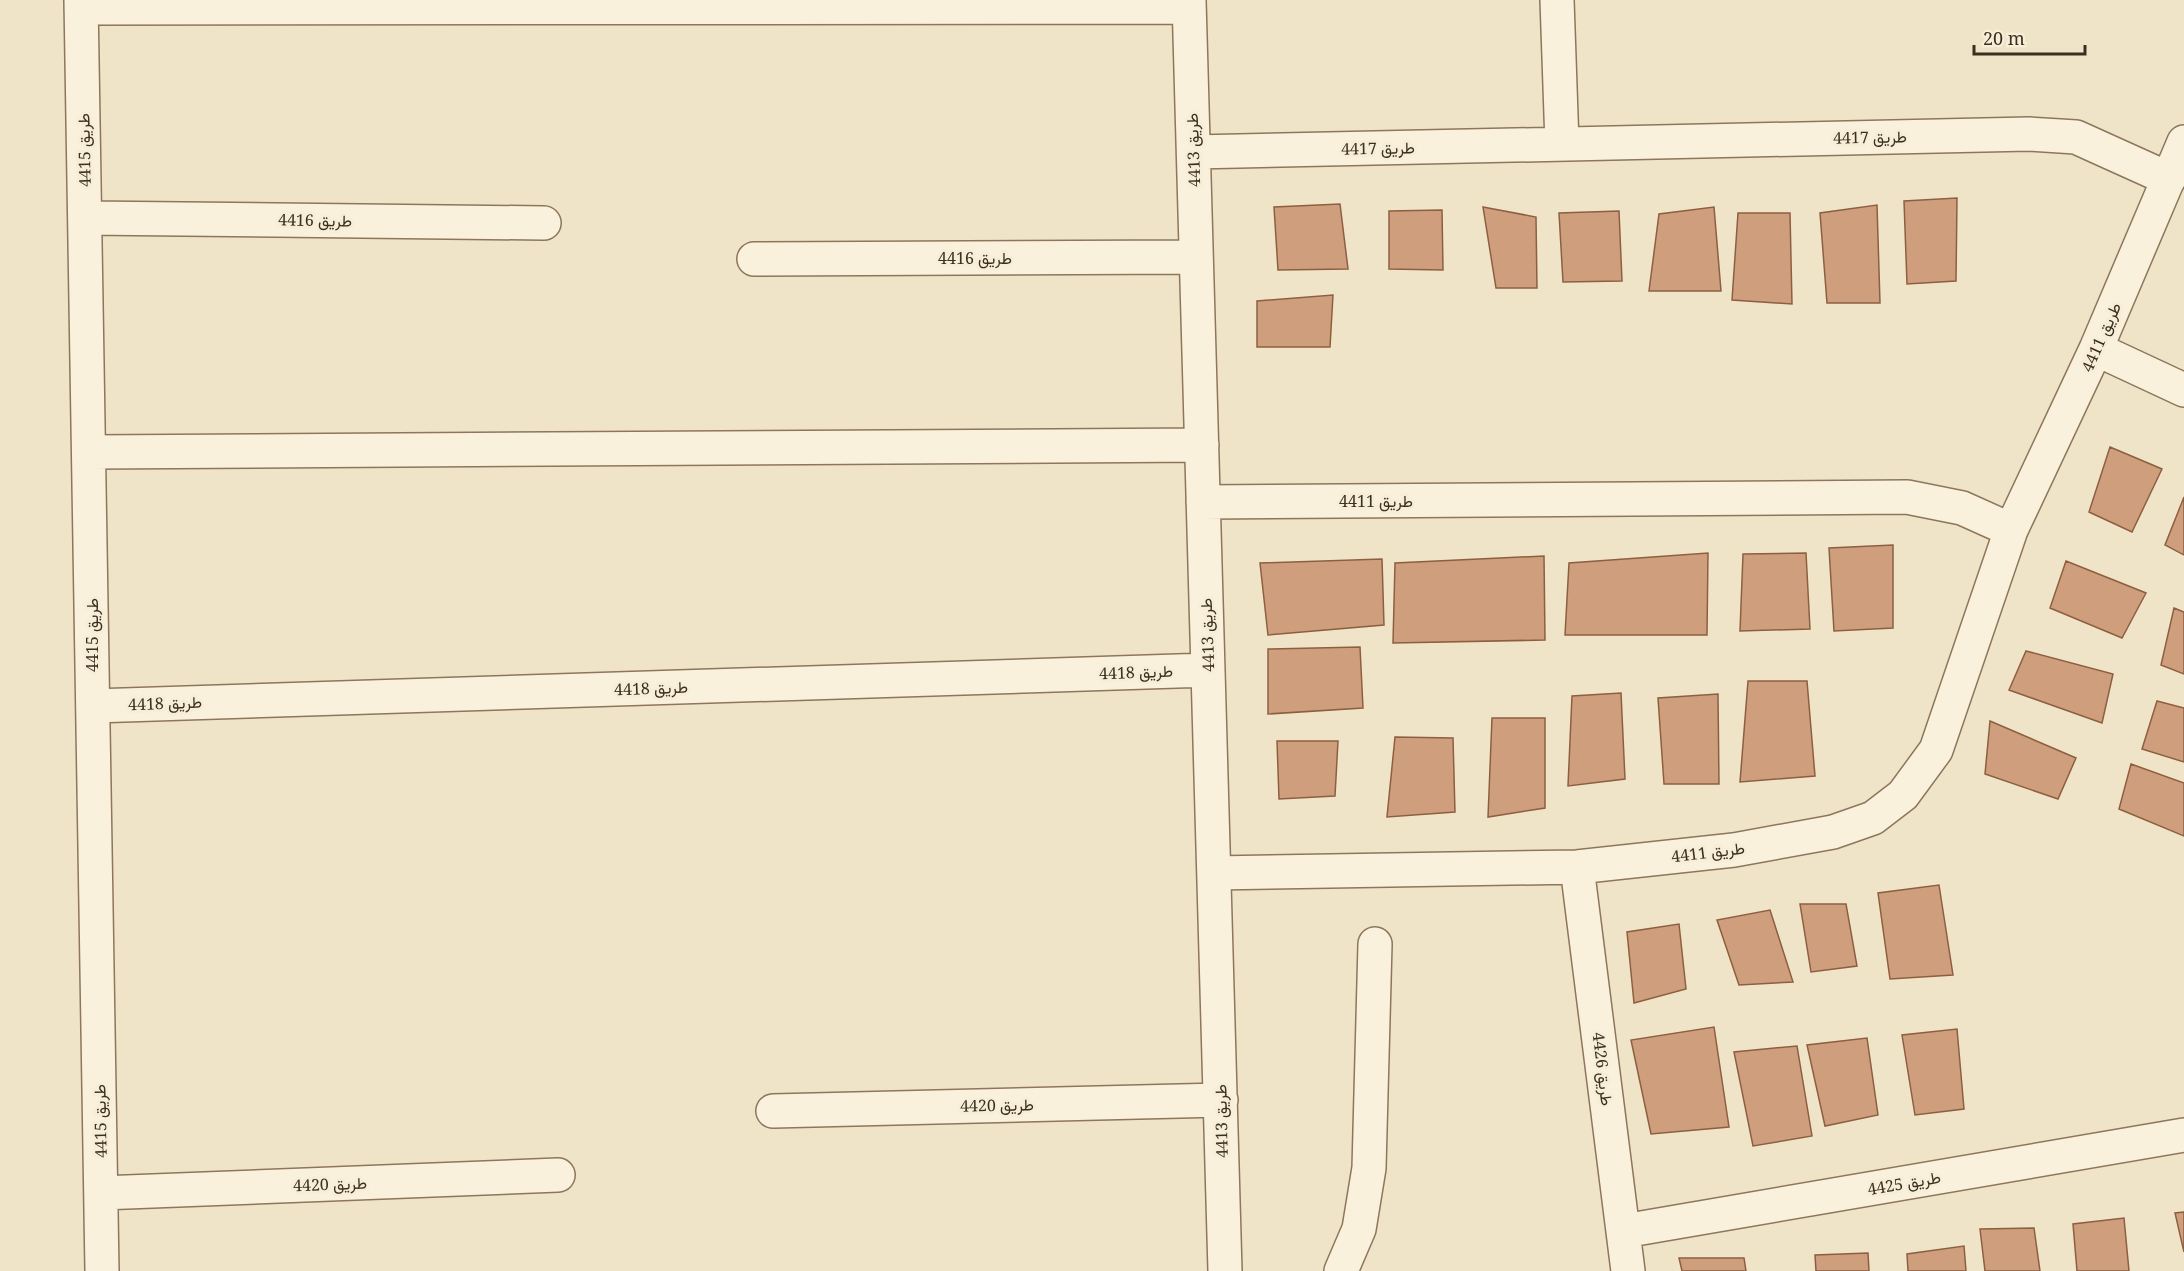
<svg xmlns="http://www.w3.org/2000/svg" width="2184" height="1271" font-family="'Noto Serif',Vazirmatn,serif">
  <rect width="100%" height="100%" fill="#f0e4c8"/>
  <path fill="#cf9f7d" stroke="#8d5f41" stroke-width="1.5" d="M1957 198 1956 281 1907 284 1904 201Z
    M1340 204 1348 269 1278 270 1274 207Z
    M1877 205 1880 303H1827L1820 213Z
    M1483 207 1536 217 1537 288H1496Z
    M1714 207 1721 291H1649L1659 214Z
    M1442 210 1443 270 1389 269V211Z
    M1619 211 1622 281 1563 282 1559 213Z
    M1738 213H1790L1792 304 1732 300Z
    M1333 295 1330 347H1257V301Z
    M2110 447 2162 469 2132 532 2089 512Z
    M2184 497V555L2165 545Z
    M1893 545V628L1834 631 1829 548Z
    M1708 553 1707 635H1565L1569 563Z
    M1806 553 1810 629 1740 631 1743 554Z
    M1544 556 1545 640 1393 643 1395 563Z
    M1382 559 1384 625 1268 635 1260 563Z
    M2066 561 2146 593 2122 638 2050 608Z
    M2174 608 2184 612V674L2161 665Z
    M1360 647 1363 708 1268 714V649Z
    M2026 651 2113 674 2102 723 2009 690Z
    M1748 681H1807L1815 776 1740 782Z
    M1621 693 1625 779 1568 786 1572 696Z
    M1718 694 1719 784H1664L1658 698Z
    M2157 701 2184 708V762L2142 749Z
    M1492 718H1545V808L1488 817Z
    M1990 721 2076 758 2058 799 1985 774Z
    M1395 737 1453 738 1455 812 1387 817Z
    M1277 741H1338L1335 796 1279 799Z
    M2131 764 2184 783V836L2119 809Z
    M1939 885 1953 975 1890 979 1878 893Z
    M1800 904H1846L1857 966 1811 972Z
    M1770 910 1793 982 1739 985 1717 920Z
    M1679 924 1686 989 1634 1003 1627 932Z
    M1714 1027 1729 1127 1651 1134 1631 1040Z
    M1957 1029 1964 1109 1915 1115 1902 1035Z
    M1867 1038 1878 1115 1825 1126 1807 1045Z
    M1797 1046 1812 1136 1753 1146 1734 1052Z
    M2184 1212V1252L2175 1213Z
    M2124 1218 2129 1271H2077L2073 1224Z
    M2034 1228 2040 1271H1985L1980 1229Z
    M1964 1246 1966 1271H1908L1907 1254Z
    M1868 1253 1869 1271H1816L1815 1255Z
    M1679 1258H1744L1746 1271H1682Z"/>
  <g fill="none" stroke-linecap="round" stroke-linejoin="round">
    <defs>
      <path id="minor" d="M81 0 102 1271
        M1189 0 1225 1271
        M1557 0 1562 144
        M81 8 1189 7
        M1194 152 2029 134 2076 137 2169 179
        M86 218 544 223
        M754 259 1196 257
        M2096 349 2184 390
        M91 452 1202 445
        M1203 502 1907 497 1962 508 2011 530
        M93 706 1208 670
        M1577 867 1628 1271
        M1214 873 1577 867 1734 850 1833 832 1873 818 1903 795 1936 750 2011 530 2096 349 2184 142
        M773 1111 1221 1100
        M101 1193 558 1175
        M1624 1231 2184 1135
        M1341 1271 1359 1229 1369 1168 1375 944"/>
    </defs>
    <use href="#minor" stroke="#8d765c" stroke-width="36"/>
    <use href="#minor" stroke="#faf1dc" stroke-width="33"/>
  </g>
  <g text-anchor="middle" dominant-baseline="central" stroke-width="6" stroke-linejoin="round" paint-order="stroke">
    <g font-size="16" fill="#3d2e20" stroke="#f7eed8">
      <text transform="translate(1870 137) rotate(-1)">طريق 4417</text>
      <text transform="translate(1378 148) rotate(-1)">طريق 4417</text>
      <text transform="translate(84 150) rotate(-91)">طريق 4415</text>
      <text transform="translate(1193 150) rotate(-92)">طريق 4413</text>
      <text transform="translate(315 220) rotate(1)">طريق 4416</text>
      <text x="975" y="258">طريق 4416</text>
      <text transform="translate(2101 337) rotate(-66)">طريق 4411</text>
      <text x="1376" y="501">طريق 4411</text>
      <text transform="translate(92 635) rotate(-90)">طريق 4415</text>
      <text transform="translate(1207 635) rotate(-92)">طريق 4413</text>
      <text transform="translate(1136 672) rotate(-2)">طريق 4418</text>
      <text transform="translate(651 688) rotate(-2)">طريق 4418</text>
      <text transform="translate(165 703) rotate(-2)">طريق 4418</text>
      <text transform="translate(1708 852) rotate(-7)">طريق 4411</text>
      <text transform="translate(1603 1069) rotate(83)">طريق 4426</text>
      <text transform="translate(997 1105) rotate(-1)">طريق 4420</text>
      <text transform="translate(100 1121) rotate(-91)">طريق 4415</text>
      <text transform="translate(1221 1121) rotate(-91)">طريق 4413</text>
      <text transform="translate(1904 1183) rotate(-10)">طريق 4425</text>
      <text transform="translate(330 1184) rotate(-2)">طريق 4420</text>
    </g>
  </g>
  <path d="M1974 45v9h111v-9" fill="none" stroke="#3d2e20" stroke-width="3"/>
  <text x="1983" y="45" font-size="18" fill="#3d2e20" stroke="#f7eed8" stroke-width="4.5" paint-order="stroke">20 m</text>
</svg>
